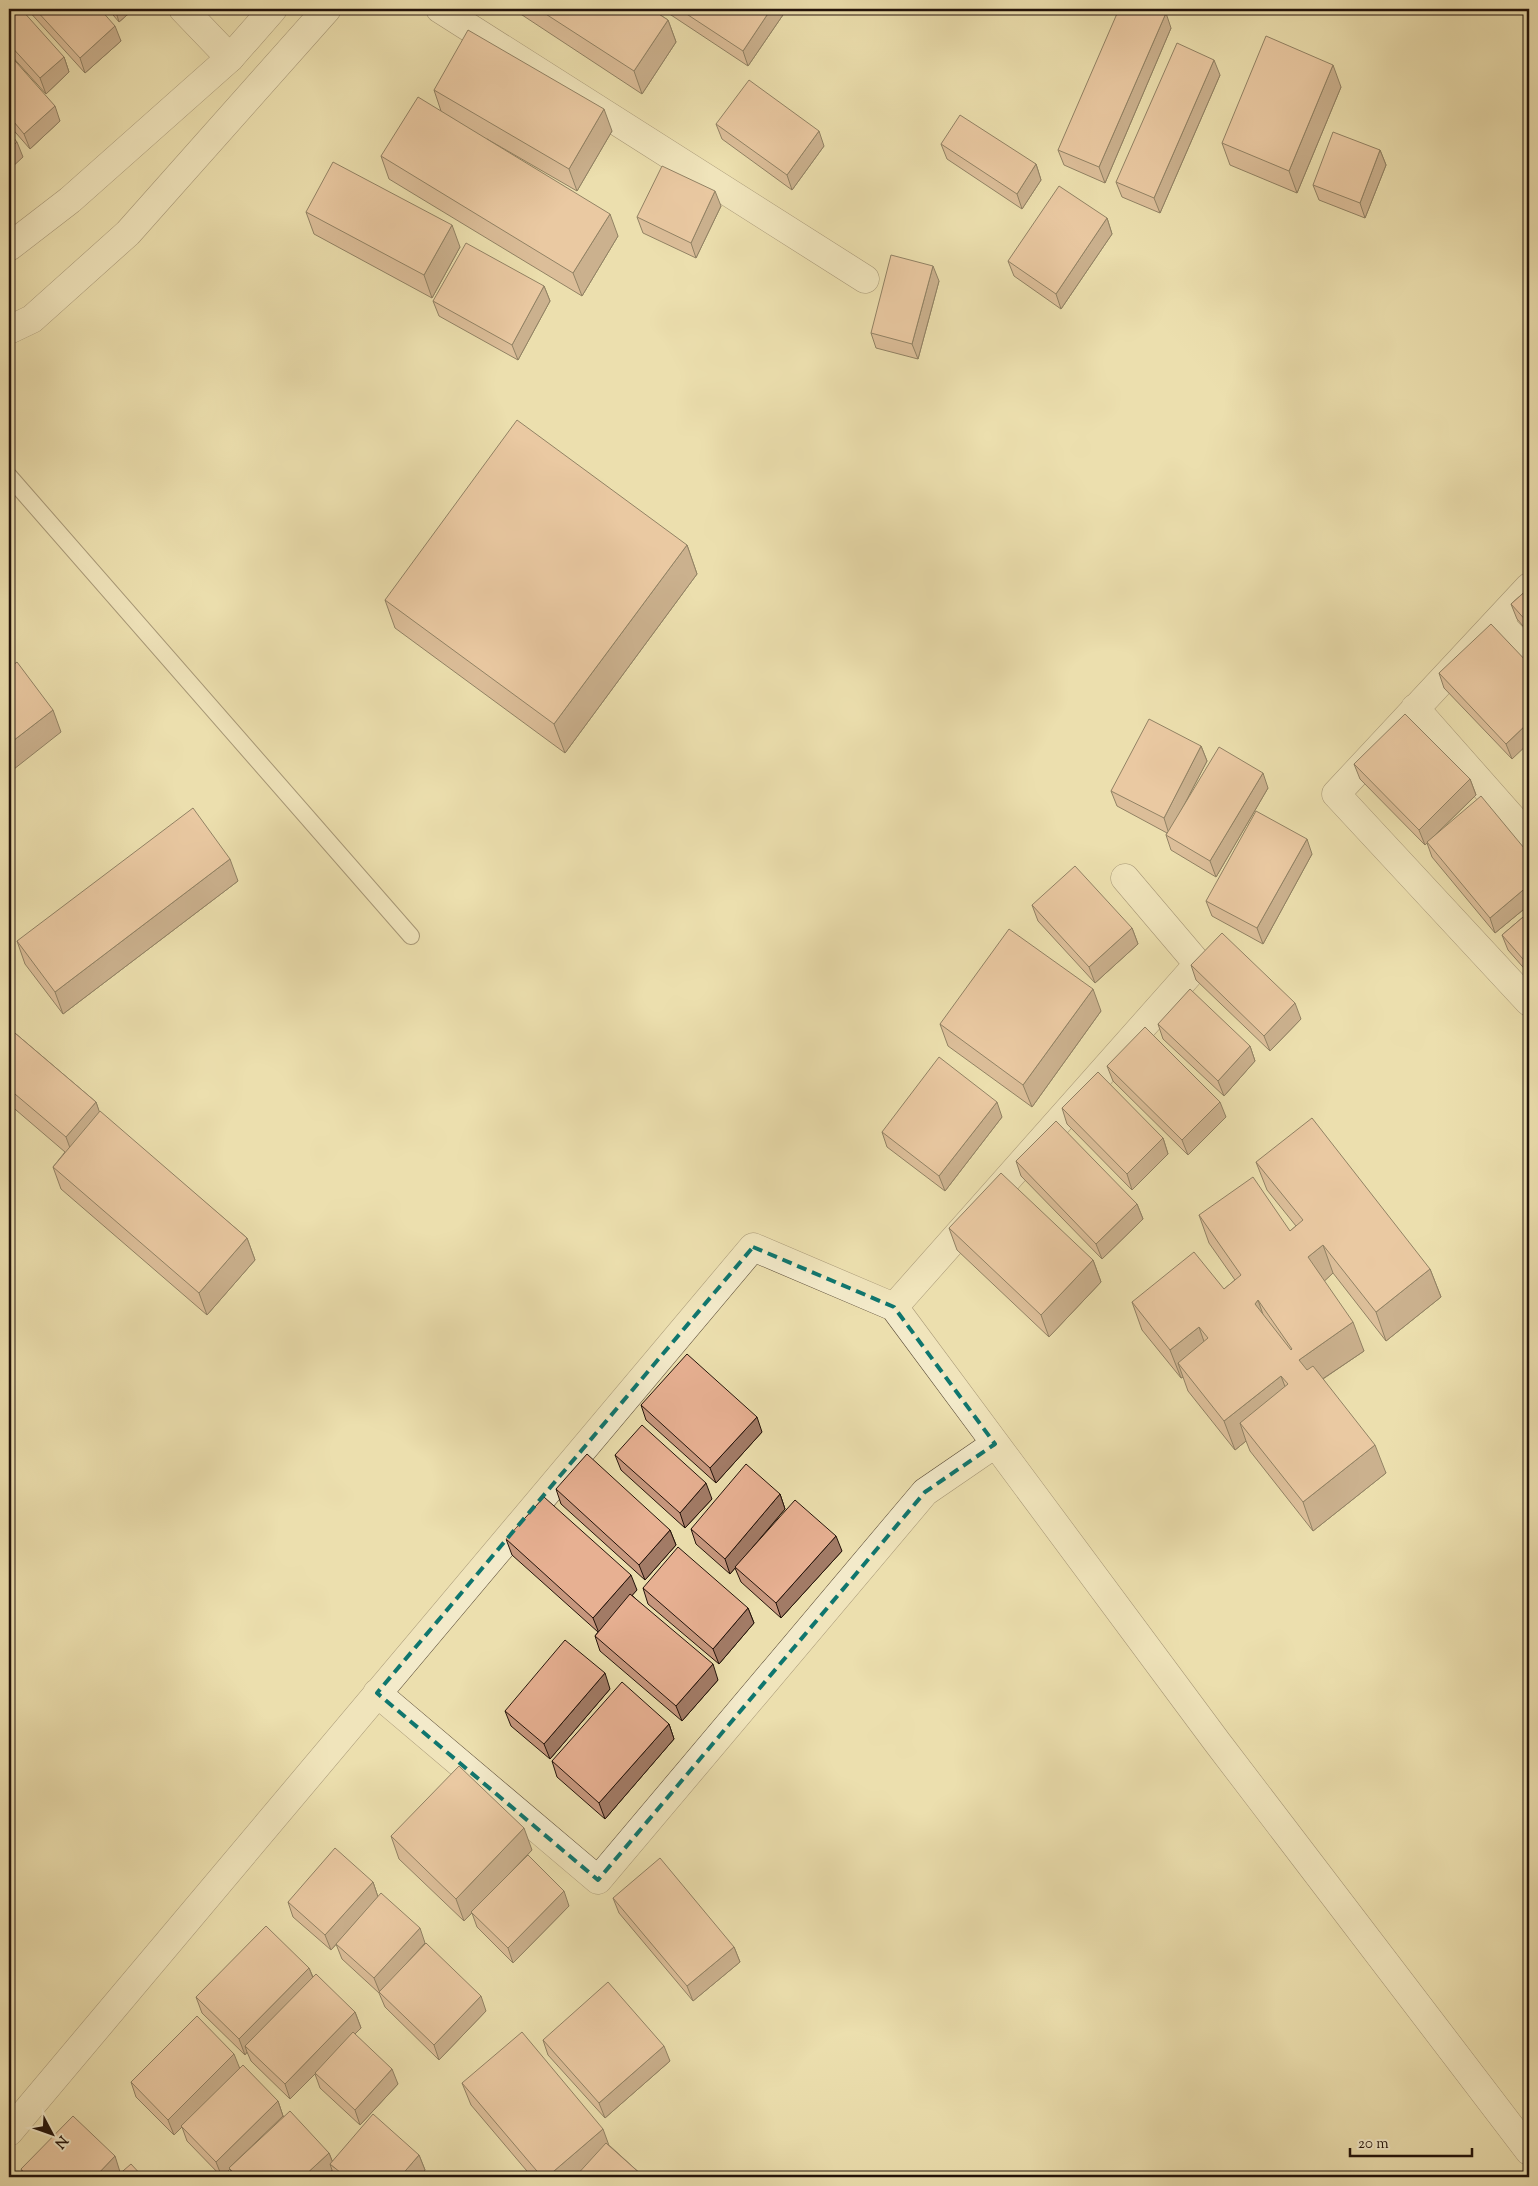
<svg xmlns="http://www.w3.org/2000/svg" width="1538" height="2186" font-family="'Sorts Mill Goudy',serif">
  <rect width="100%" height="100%" fill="#ecdfae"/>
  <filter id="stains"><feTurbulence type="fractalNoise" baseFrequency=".004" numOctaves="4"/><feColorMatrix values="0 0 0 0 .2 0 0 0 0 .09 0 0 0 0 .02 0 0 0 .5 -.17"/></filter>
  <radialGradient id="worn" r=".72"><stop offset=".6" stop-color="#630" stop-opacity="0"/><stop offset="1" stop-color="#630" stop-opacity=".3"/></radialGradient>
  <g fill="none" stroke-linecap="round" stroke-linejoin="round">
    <defs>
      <path id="service" d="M9 476 411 936"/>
      <path id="minor" d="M183 9 230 58
        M440 9 865 279
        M1529 587 1336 794 1529 1002
        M1498 621 1529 655
        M1415 708 1529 837
        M894 1307 1198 964 1125 878
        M377 1693 598 1880 925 1492 995 1444
        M9 2132 753 1247 894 1307 1217 1742 1529 2151"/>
      <path id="tertiary" d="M9 247 70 200 230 58 273 9
        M9 330 32 319 128 233 327 9"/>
    </defs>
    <use href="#service" stroke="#554633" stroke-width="18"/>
    <use href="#minor" stroke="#554633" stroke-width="29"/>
    <use href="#tertiary" stroke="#554633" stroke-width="29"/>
    <use href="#service" stroke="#f3eaca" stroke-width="16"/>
    <use href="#minor" stroke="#f3eaca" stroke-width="28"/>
    <use href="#tertiary" stroke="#f3eaca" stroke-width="28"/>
  </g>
  <path fill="#c7977e" stroke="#23130a" d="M9 9 64 57 69 72 46 94 9 53Z
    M27 9H100L121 41 85 73Z
    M108 9H134L119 22Z
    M513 9H651L668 20 676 42 642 94Z
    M664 9H787L748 66 665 11Z
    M1171 28 1105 183 1064 165 1058 150Z
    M9 54 60 121 30 149 9 125Z
    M1220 75 1160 213 1122 197 1116 182Z
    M1341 87 1297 193 1230 165 1222 143Z
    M434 90 612 131 577 191 487 139 618 236 582 296 389 179 381 156 441 111Z
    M716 124 824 146 792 190 722 139Z
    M941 144 1036 164 1041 180 1022 209 947 159Z
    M1380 150 1386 165 1365 218 1319 200 1313 185Z
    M721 206 696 258 643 233 637 217Z
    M306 212 460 247 432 298 314 234Z
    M1107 218 1112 234 1061 309 1014 276 1008 261Z
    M939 281 918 359 876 348 871 333Z
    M544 286 550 301 518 360 439 316 433 301Z
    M687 545 697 574 565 753 395 628 385 600Z
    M1529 588V633L1517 619 1511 604Z
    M1529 664 1512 759 1444 688 1439 673Z
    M1201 746 1207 761 1187 799 1268 788 1216 877 1171 850 1166 835 1167 833 1117 806 1111 791Z
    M1354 764 1470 779 1476 795 1435 835 1529 854V905L1495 933 1432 857 1427 843 1425 845 1360 779Z
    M1312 854 1263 944 1212 916 1206 901Z
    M238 881 63 1014 25 964 17 941Z
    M1032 905 1132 928 1138 944 1095 983 1038 921Z
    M1529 912V974L1508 950 1502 935Z
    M1191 965 1301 1019 1270 1051 1196 980Z
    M1101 1011 1032 1107 948 1046 940 1024Z
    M1158 1024 1250 1046 1255 1061 1224 1096 1163 1039Z
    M9 1028 96 1102 99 1112 247 1238 255 1260 207 1315 61 1189 53 1167 65 1152 9 1104Z
    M1107 1066 1226 1117 1188 1155 1113 1081Z
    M1062 1108 1163 1138 1168 1154 1132 1190 1067 1124Z
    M1002 1117 945 1191 887 1147 882 1132Z
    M1016 1161 1137 1204 1143 1219 1102 1259 1021 1176Z
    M1256 1162 1430 1269 1441 1297 1386 1341 1333 1273 1324 1281 1364 1351 1323 1379 1386 1473 1313 1531 1250 1451 1246 1441 1235 1450 1188 1391 1183 1377 1181 1378 1142 1330 1132 1302 1224 1289 1235 1280 1209 1243 1199 1215 1290 1231 1296 1226 1267 1190Z
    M949 1228 1093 1260 1101 1282 1049 1337 957 1250Z
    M641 1405 762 1432 716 1483 646 1420Z
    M615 1455 712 1499 685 1528 621 1470Z
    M556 1489 670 1530 676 1545 645 1580 561 1504Z
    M780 1494 785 1509 750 1551H842L781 1618 741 1582 735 1568 730 1574 696 1544 691 1529Z
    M506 1539 637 1590 632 1595 718 1680 682 1721 600 1651 595 1636 598 1632 512 1555Z
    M643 1588 748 1608 754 1623 719 1664 648 1604Z
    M610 1689 550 1759 511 1726 505 1711Z
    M669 1724 674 1739 605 1819 557 1777 552 1761Z
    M391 1836 532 1850 513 1870 569 1906 513 1963 477 1927 472 1913 464 1921 399 1859Z
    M373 1882 378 1897 331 1950 293 1917 288 1902Z
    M613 1898 734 1947 740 1962 693 2001 619 1913Z
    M425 1943 408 1962 486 2011 439 2060 385 2007 379 1993 342 1959 336 1944Z
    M309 1968 313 1977 355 2012 361 2028 355 2034 398 2084 360 2125 320 2088 315 2074 290 2099 251 2061 247 2052 245 2055 202 2013 196 1997Z
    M543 2040 670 2061 605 2118 548 2055Z
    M240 2068 278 2101 283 2116 329 2153 332 2161 419 2155 425 2170 419 2177H335L332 2170 325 2177H233L230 2169 222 2177 187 2141 182 2127 174 2135 136 2097 131 2082Z
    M462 2083 610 2146 644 2177H532L471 2105Z
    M21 2169 120 2172 115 2177H24Z"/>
  <path fill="#a27b66" stroke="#23130a" d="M115 9H134L119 22Z
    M771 9H787L748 66 743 51Z
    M1166 13 1171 28 1105 183 1099 167Z
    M668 20 676 42 642 94 634 71Z
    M115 26 121 41 85 73 80 58Z
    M64 57 69 72 46 94 40 78Z
    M1214 60 1220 75 1160 213 1154 198Z
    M1333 65 1341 87 1297 193 1289 171Z
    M55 106 60 121 30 149 24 134Z
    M604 109 612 131 577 191 569 169Z
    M819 131 824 146 792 190 787 175Z
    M17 142 23 157 9 170V149Z
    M1380 150 1386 165 1365 218 1360 203Z
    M1036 164 1041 180 1022 209 1017 194Z
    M715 191 721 206 696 258 691 243Z
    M610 214 618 236 582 296 573 273Z
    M1107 218 1112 234 1061 309 1056 294Z
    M452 225 460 247 432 298 424 275Z
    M933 266 939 281 918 359 912 344Z
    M544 286 550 301 518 360 512 345Z
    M687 545 697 574 565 753 554 724Z
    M53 710 61 732 9 773V744Z
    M1529 722V743L1512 759 1506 744Z
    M1201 746 1207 761 1169 834 1164 818Z
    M1263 773 1268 788 1216 877 1210 861Z
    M1470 779 1476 795 1425 845 1419 830Z
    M1307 839 1312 854 1263 944 1257 928Z
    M230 859 238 881 63 1014 55 992Z
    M1529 885V905L1495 933 1490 918Z
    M1132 928 1138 944 1095 983 1089 967Z
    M1093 989 1101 1011 1032 1107 1023 1085Z
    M1295 1003 1301 1019 1270 1051 1264 1036Z
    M1250 1046 1255 1061 1224 1096 1218 1081Z
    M96 1102 104 1125 74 1159 66 1137Z
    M997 1102 1002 1117 945 1191 939 1176Z
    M1220 1102 1226 1117 1188 1155 1182 1140Z
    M1163 1138 1168 1154 1132 1190 1127 1174Z
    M1137 1204 1143 1219 1102 1259 1096 1244Z
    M247 1238 255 1260 207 1315 199 1293Z
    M1323 1245 1333 1273 1319 1286 1308 1257Z
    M1093 1260 1101 1282 1049 1337 1041 1315Z
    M1430 1269 1441 1297 1386 1341 1376 1312Z
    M1258 1300 1268 1329 1255 1304Z
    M1353 1322 1364 1351 1309 1388 1299 1360Z
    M1199 1327 1209 1356 1178 1363 1183 1377 1181 1378 1170 1350Z
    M1281 1376 1292 1405 1240 1423 1246 1441 1235 1450 1224 1421Z
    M757 1417 762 1432 716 1483 710 1468Z
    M1375 1445 1386 1473 1313 1531 1303 1502Z
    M706 1483 712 1499 685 1528 680 1513Z
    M780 1494 785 1509 730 1574 725 1559Z
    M670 1530 676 1545 645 1580 639 1565Z
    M836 1536 842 1551 781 1618 776 1603Z
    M631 1575 637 1590 599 1633 593 1618Z
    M748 1608 754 1623 719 1664 713 1649Z
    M713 1664 718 1680 682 1721 676 1706Z
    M605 1673 610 1689 550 1759 544 1744Z
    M669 1724 674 1739 605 1819 599 1803Z
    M524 1828 532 1850 464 1921 456 1899Z
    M373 1882 378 1897 331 1950 325 1935Z
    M564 1891 569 1906 513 1963 508 1948Z
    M420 1928 425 1943 380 1993 374 1978Z
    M734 1947 740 1962 693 2001 687 1986Z
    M309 1968 315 1983 245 2046 247 2052 245 2055 239 2039Z
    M481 1996 486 2011 439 2060 434 2045Z
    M355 2012 361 2028 290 2099 285 2084Z
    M664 2046 670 2061 605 2118 599 2103Z
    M234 2054 240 2069 174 2135 168 2120Z
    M392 2069 398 2084 360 2125 355 2110Z
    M278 2101 283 2116 229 2168 230 2169 222 2177 216 2162Z
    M603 2129 611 2151 581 2177H547Z
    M329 2153 335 2168 330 2164 332 2170 325 2177H303Z
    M419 2155 425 2170 419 2177H400Z
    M115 2156 120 2172 115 2177H95Z"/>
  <path fill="#e7b092" stroke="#23130a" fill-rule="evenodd" d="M9 9H21L64 57 40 78 9 44Z
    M35 9H100L115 26 80 58Z
    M538 9H651L668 20 634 71Z
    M679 9H771L743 51Z
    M1119 9H1155L1166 13 1099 167 1058 150Z
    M468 30 604 109 569 169 434 90Z
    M1266 36 1333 65 1289 171 1222 143Z
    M1177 43 1214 60 1154 198 1116 182Z
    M9 54 55 106 24 134 9 116Z
    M749 80 819 131 787 175 716 124Z
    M418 97 610 214 573 273 381 156Z
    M960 115 1036 164 1017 194 941 144Z
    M9 132 17 142 9 149Z
    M1333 132 1380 150 1360 203 1313 185Z
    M333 162 452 225 424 275 306 212Z
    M662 166 715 191 691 243 637 217Z
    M1059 186 1107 218 1056 294 1008 261Z
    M466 243 544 286 512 345 433 301Z
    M891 255 933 266 912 344 871 333Z
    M517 420 687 545 554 724 385 600Z
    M1529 588V624L1511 604Z
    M1491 624 1529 664V722L1506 744 1439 673Z
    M17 662 53 710 9 744V668Z
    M1405 714 1470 779 1419 830 1354 764Z
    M1149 719 1201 746 1164 818 1111 791Z
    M1219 747 1263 773 1210 861 1166 835Z
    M1481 796 1529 854V885L1490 918 1427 842Z
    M193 808 230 859 55 992 17 941Z
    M1256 811 1307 839 1257 928 1206 901Z
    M1075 866 1132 928 1089 967 1032 905Z
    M1529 912V966L1502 935Z
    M1009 929 1093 989 1023 1085 940 1024Z
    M1222 933 1295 1003 1264 1036 1191 965Z
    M1190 989 1250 1046 1218 1081 1158 1024Z
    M1145 1027 1220 1102 1182 1140 1107 1066Z
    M9 1028 96 1102 66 1137 9 1089Z
    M939 1057 997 1102 939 1176 882 1132Z
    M1098 1072 1163 1138 1127 1174 1062 1108Z
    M100 1111 247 1238 199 1293 53 1167Z
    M1312 1118 1430 1269 1376 1312 1323 1245 1308 1257 1353 1322 1299 1360 1307 1370 1313 1366 1375 1445 1303 1502 1240 1423 1288 1384 1281 1376 1224 1421 1178 1363 1208 1338 1199 1327 1170 1350 1132 1302 1194 1252 1224 1289 1241 1275 1199 1215 1253 1177 1290 1231 1303 1220 1256 1162ZM1258 1300 1292 1349 1291 1350 1255 1304Z
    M1056 1121 1137 1204 1096 1244 1016 1161Z
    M1001 1173 1093 1260 1041 1315 949 1228Z
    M687 1354 757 1417 710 1468 641 1405Z
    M642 1425 706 1483 680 1513 615 1455Z
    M587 1454 670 1530 639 1565 556 1489Z
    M746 1464 780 1494 725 1559 691 1529Z
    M544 1497 631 1575 593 1618 506 1539Z
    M795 1500 836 1536 776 1603 735 1567Z
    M678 1547 748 1608 713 1649 643 1588Z
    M630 1594 713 1664 676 1706 595 1636Z
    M565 1640 605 1673 544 1744 505 1711Z
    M622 1682 669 1724 599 1803 552 1761Z
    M459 1766 524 1828 456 1899 391 1836Z
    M335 1848 373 1882 325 1935 288 1902Z
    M528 1855 564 1891 508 1948 471 1912Z
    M660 1858 734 1947 687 1986 613 1898Z
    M381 1893 420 1928 374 1978 336 1944Z
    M266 1926 309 1968 239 2039 196 1997Z
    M426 1943 481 1996 434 2045 379 1992Z
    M316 1974 355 2012 285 2084 245 2046Z
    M608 1982 664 2046 599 2103 543 2040Z
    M197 2016 234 2054 168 2120 131 2082Z
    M353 2032 392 2069 355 2110 315 2073Z
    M522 2032 603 2129 547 2177H542L462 2083Z
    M243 2065 278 2101 216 2162 181 2126Z
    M290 2111 329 2153 303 2177H238L229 2168Z
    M373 2114 419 2155 400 2177H346L330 2164Z
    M73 2116 115 2156 95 2177H29L21 2169Z
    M606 2143 644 2177H575Z
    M131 2164 143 2177H116Z
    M322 2174 325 2177H319Z"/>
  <path d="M0 0H1538V2186H0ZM753 1247 894 1307 995 1444 925 1492 598 1880 377 1693Z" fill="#ecdfae" fill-opacity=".55" fill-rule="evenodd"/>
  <path fill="none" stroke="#0f766e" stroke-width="4" stroke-dasharray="10 6" stroke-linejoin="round" d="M753 1247 894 1307 995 1444 925 1492 598 1880 377 1693Z"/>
  <rect width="1538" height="2186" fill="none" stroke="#ecdfae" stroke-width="30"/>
  <rect x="10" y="10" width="1518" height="2166" fill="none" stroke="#23130a" stroke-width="2.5"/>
  <rect x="15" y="15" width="1508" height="2156" fill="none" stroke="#23130a"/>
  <g transform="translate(52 2134) rotate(131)" stroke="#f3eaca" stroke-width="4" paint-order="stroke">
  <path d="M0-4L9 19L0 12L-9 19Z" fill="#23130a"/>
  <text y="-8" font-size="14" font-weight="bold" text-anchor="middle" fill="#23130a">N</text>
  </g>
  <path d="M1350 2148v8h122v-8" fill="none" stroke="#23130a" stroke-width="2.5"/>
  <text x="1358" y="2148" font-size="15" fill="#23130a" stroke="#f3eaca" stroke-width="4" paint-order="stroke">20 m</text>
  <rect width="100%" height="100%" filter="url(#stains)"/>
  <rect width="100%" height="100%" fill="url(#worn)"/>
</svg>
